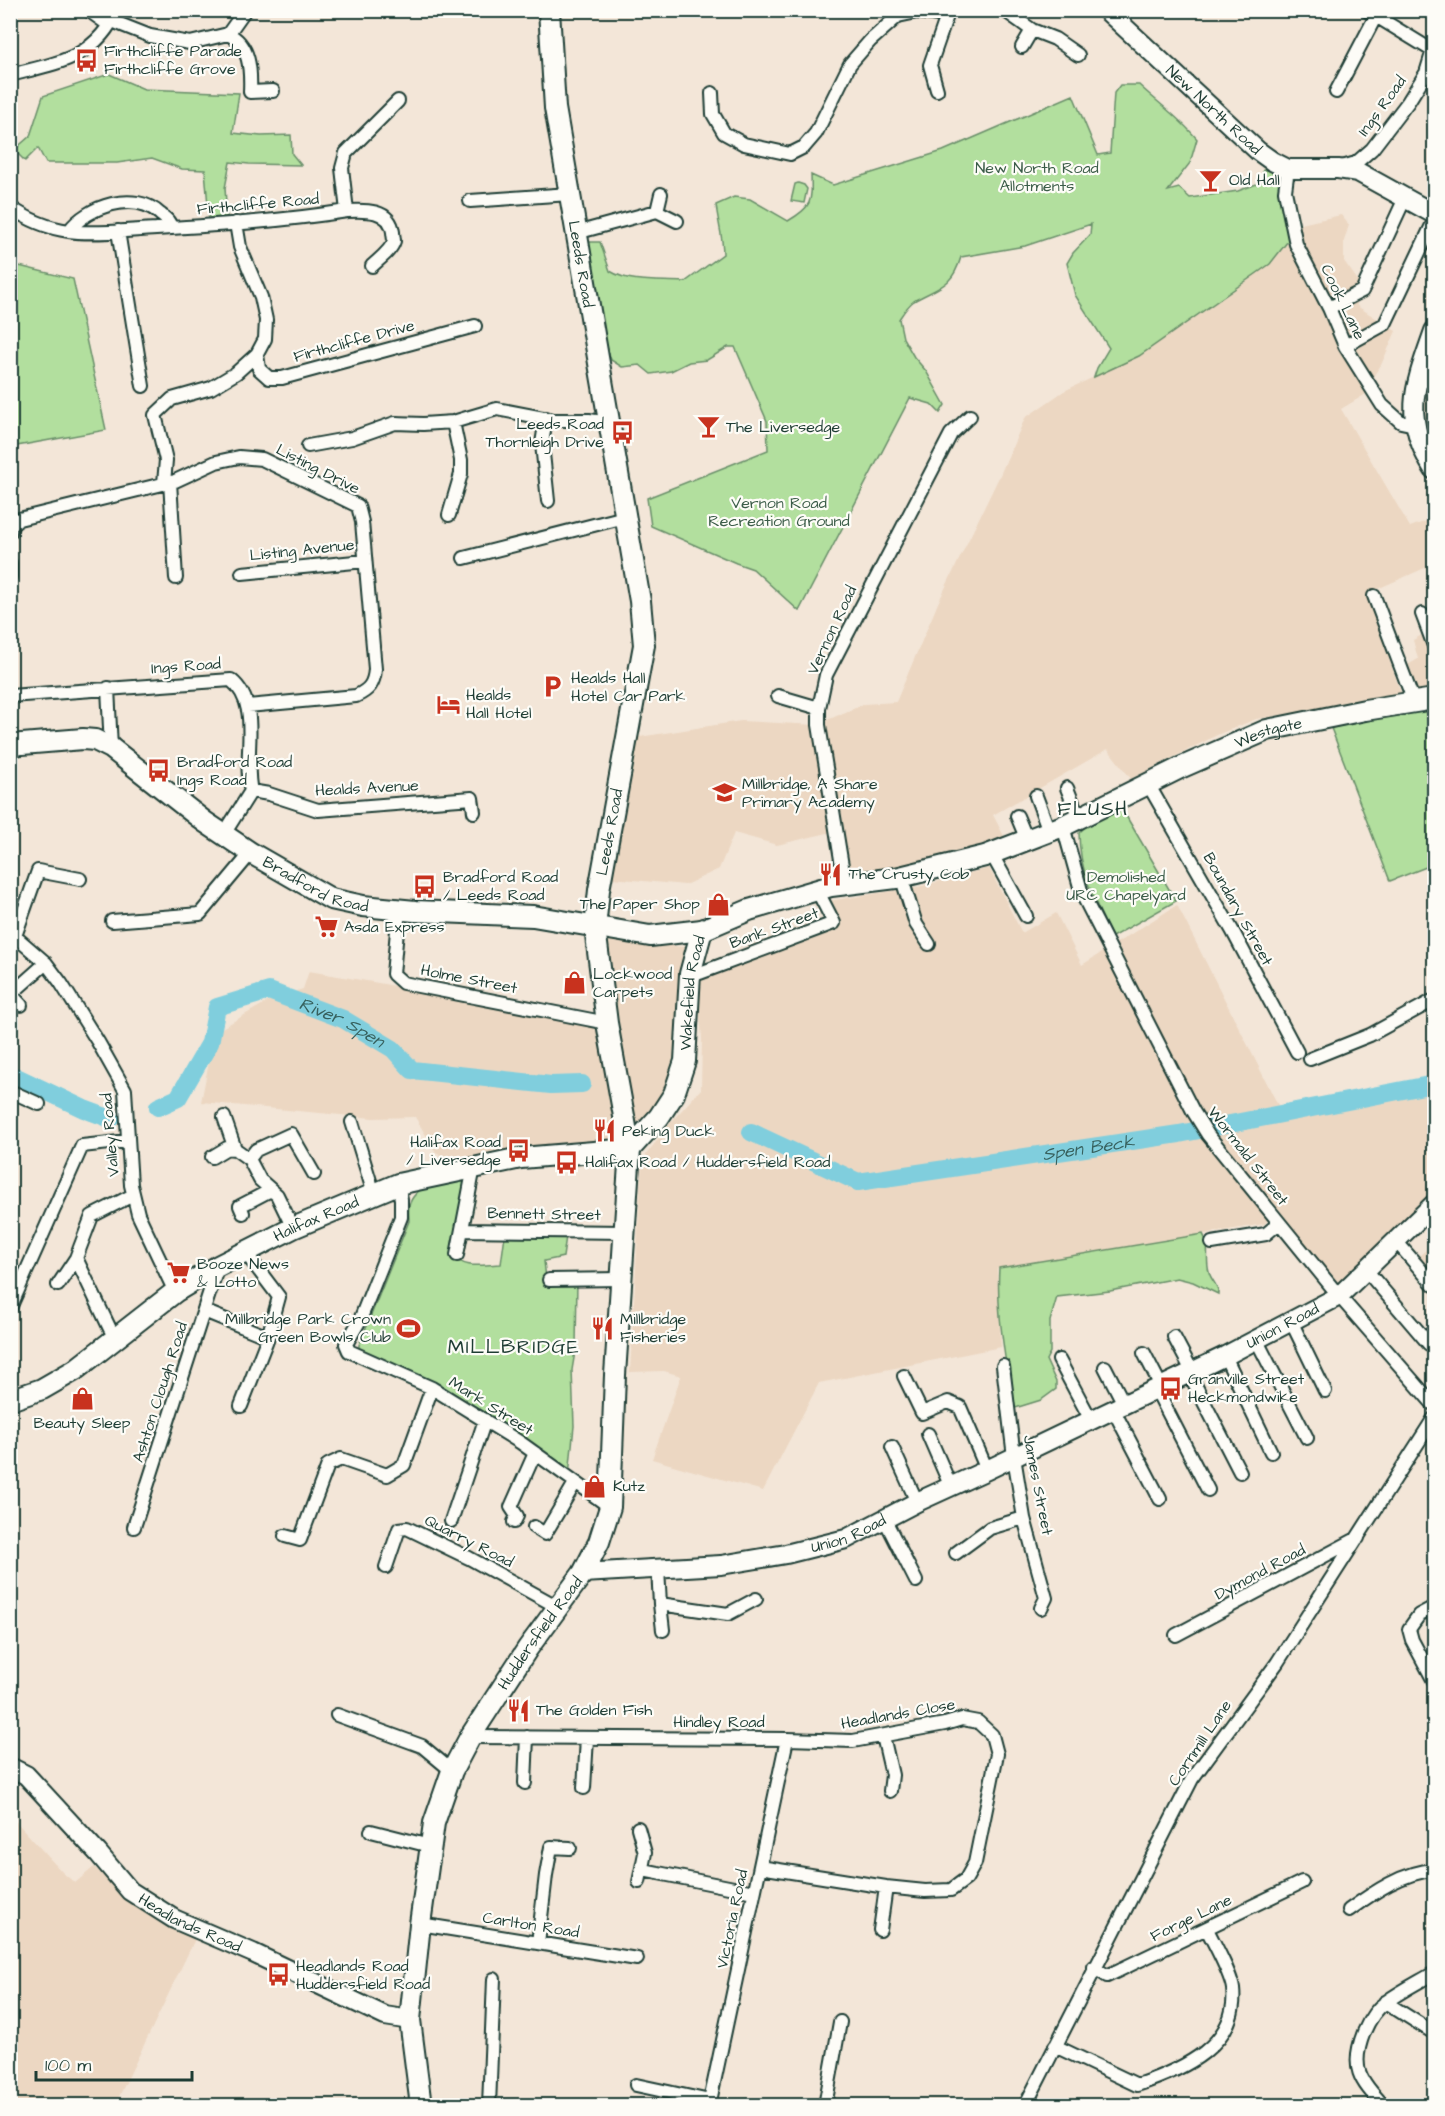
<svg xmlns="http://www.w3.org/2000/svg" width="1445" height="2116" font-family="'Architects Daughter',sans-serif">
  <rect width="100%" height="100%" fill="#f3e6d8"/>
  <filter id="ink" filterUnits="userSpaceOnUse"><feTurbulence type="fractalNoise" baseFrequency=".0167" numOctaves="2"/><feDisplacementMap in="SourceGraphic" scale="12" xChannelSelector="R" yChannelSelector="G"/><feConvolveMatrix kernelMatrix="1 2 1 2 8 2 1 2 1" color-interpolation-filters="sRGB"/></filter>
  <g filter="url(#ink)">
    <path fill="#ecd7c2" d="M1341 215 1349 225 1344 241V261L1359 282 1357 306 1396 331 1381 365 1372 378 1366 394 1341 409 1410 527 1432 519 1426 503 1434 487V564L1366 594 1401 693 1373 700 1256 719 1219 734 1131 779 1108 749 993 815 1006 840 940 863 847 880 836 831 777 845 734 833 719 869 685 885 602 877 627 739 741 721 816 725 864 704 896 702 938 603 1000 475 1025 418 1064 391 1139 356 1270 264 1301 224Z
      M1424 388 1434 392V470L1415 425Z
      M1434 628V696L1416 697 1406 666 1418 659 1413 640Z
      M989 868 1022 933 1056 913 1082 965 1177 905 1285 1119 1356 1108 1434 1090V1192L1339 1284 1278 1211 1264 1224 997 1269 1001 1347 819 1383 763 1491 652 1459 681 1376 664 1371 630 1372 642 1160 671 1122 701 1089 702 1039 698 981 838 930 828 901 918 887Z
      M606 940 685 947 675 1073 639 1136 634 1126Z
      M309 971 384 984 601 1027 619 1143 452 1158 437 1154 415 1117 373 1118 201 1102 215 1032 274 998 303 989Z
      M1434 1243V1278L1419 1256Z
      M10 1815 63 1873 75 1883 94 1867 130 1901 196 1937 115 2105H11Z"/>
    <path fill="#b2df9e" stroke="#688e69" stroke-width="1.5" d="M109 74 144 89 239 93 233 133 261 136 291 135 292 154 301 165 249 164 230 162 225 188 227 217 209 218 205 170 182 169 152 158 117 163H46L38 148 25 161 14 150 30 136 43 96Z
      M1120 85H1139C1158 103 1180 118 1197 139L1190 163 1168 191 1179 188 1190 198 1238 191 1262 182 1263 170 1272 168 1281 185 1291 237 1270 264 1139 356 1094 377 1097 368 1109 348 1075 295 1067 263 1073 253 1090 235 1091 224 1025 246 961 257C952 288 938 287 914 301 908 305 903 313 899 319L903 338 914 357 926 371 945 405 940 413 931 404 910 398 799 611 753 569 736 563 651 526 647 498 768 450 767 421 735 347H728L707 360 689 362 671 371 651 374 640 365 622 367 611 360 592 297 583 249 589 242H600L610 271C631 284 660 280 685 282L723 254C723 237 718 222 716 205L734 197 750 199 788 221C812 207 812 202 811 175L833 185 943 151 1073 95 1098 155 1110 153 1114 93Z
      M798 183 804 185 807 189 804 203 791 201 795 184Z
      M15 265 73 279 106 430 11 447 10 266Z
      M1434 707V864L1390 881 1331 728Z
      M1122 809 1176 901 1112 937C1095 903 1079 871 1079 833L1087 825Z
      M469 1170 454 1254C462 1271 485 1264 501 1264L505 1235 566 1236 563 1257 544 1261 546 1279 577 1280 576 1346 572 1370 574 1426 569 1475 359 1351V1345L409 1221C409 1217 408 1211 409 1206 414 1184 451 1175 469 1170Z
      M1203 1234C1211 1247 1205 1259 1209 1272 1211 1281 1219 1285 1218 1294L1193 1282 1177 1278 1110 1291 1057 1297 1050 1321V1352L1046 1360 1056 1382V1389L1041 1400 1012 1409C1007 1362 996 1316 999 1268Z"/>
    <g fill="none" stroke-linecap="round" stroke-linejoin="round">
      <g stroke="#80cedd" stroke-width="18">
        <path d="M10 1074 84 1109 111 1119"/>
        <path id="s1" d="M158 1107 178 1098 210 1043 217 1007 269 991 343 1019 393 1049 412 1070 551 1085 582 1084"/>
        <path id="s2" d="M751 1132 858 1182 1179 1134 1434 1084"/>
      </g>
      <defs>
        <path id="street" d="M88 10 109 25
          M1004 10 1032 30 1055 39 1078 55
          M1366 10 1433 51
          M112 21 150 36 190 43 228 34 245 10
          M228 34C250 44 251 70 250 92L273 91
          M1022 47 1032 30
          M10 75C56 63 96 59 117 10
          M937 90 930 65 949 10
          M1336 92 1379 10
          M712 93 713 114 724 133 744 144 790 154 804 147 816 133 850 64 870 41 898 16 917 12 946 16
          M1342 167 1356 163 1372 149 1408 102 1426 73 1434 47
          M1288 169 1285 191 1296 244 1329 308 1345 346 1382 405 1401 422 1415 425
          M470 201 570 194
          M10 207C27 219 48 228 69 231 93 235 131 230 156 229 220 225 284 221 347 211
          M657 211 661 194
          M69 231C87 206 135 190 160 214 165 218 170 221 171 228
          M118 231 143 386
          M576 233 657 211 677 221
          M372 266C379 259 391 251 394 241 394 239 393 234 393 232 390 209 365 210 347 211L342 168 346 153 398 101
          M1329 308 1362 291 1405 198
          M1345 346 1385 324 1434 221
          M257 354 259 369 269 378H282L475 326
          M1417 379 1434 382
          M546 418 542 444 548 501
          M308 446 352 438 395 423 423 424 453 422 497 409 554 420H589L610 423
          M170 482 176 578
          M164 483 166 460 155 415 172 399 211 388 236 373 257 354 265 339 266 320 261 297 240 247 236 223
          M449 515 461 474V460L453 422
          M10 532 11 526 19 519 175 481 216 462 239 457 262 459 358 506 362 522 375 669C374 684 369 690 356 696L248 706
          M464 558 625 517
          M10 563V577
          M242 573 365 561
          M1374 596 1414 702
          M1422 614 1434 646
          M108 688 111 748
          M10 696 231 680C263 706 242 756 251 791L224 834
          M778 696 819 708
          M1148 784 1232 930 1297 1052
          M1067 788 1079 818
          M251 791 269 794 318 810 472 798 474 812
          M1036 796 1049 831
          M1017 816 1027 840
          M1063 826 1082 894 1193 1111 1208 1135 1339 1296 1434 1405
          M991 853 1026 916
          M901 876 916 924 929 944
          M845 884 819 725V708L826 675 951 434 970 416
          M399 909 393 974 403 983 607 1023
          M112 921 200 914 251 853
          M10 932 46 963 61 983 98 1042 125 1090 131 1185 138 1214 175 1292
          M15 936 38 871 80 879
          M690 974 700 973 834 923 817 890
          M11 994 21 1005
          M10 995 46 963
          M1310 1059 1370 1035 1434 1000
          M10 1091 39 1104
          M224 1117 235 1149 249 1159 260 1180 277 1195 293 1228
          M352 1122 374 1194
          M212 1157 227 1148 235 1149
          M249 1159 256 1150 291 1134 314 1174
          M398 1184 401 1199V1217L360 1320 346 1344 349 1351 432 1388 521 1443 610 1507
          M243 1213 240 1206 271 1190
          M463 1230 625 1232
          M1396 1241 1434 1285
          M1212 1243 1266 1234 1279 1223
          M457 1255 474 1167
          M76 1258 110 1329 116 1337
          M1366 1270 1429 1344
          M549 1280 621 1279
          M58 1285 76 1258 92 1216 133 1195
          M10 1308 82 1146 128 1141
          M204 1311 268 1337
          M1291 1321 1325 1391
          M1174 1337 1192 1371
          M1256 1339 1307 1438
          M1144 1353 1161 1386
          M1225 1356 1271 1452
          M1059 1360 1091 1420
          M1003 1366 1014 1457 1024 1518 1046 1598 1041 1608
          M1105 1367 1124 1404
          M1189 1373 1240 1472
          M904 1376 922 1413 948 1402 960 1407 987 1470
          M1156 1389 1208 1490
          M241 1406 268 1337 279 1297 245 1252
          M1113 1409 1160 1499
          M928 1434 951 1487
          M892 1447 917 1502
          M885 1520 916 1581
          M451 1521 485 1420
          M514 1522 517 1516 511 1507 535 1453
          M134 1527 218 1266
          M534 1527 545 1534 575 1483
          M285 1536 300 1540 328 1465 341 1459 387 1475 404 1465 432 1388
          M956 1553 990 1528 1024 1518
          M386 1567 399 1529 407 1528 469 1558 558 1607
          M658 1569 660 1604 728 1614 756 1599
          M660 1604 663 1630
          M1434 1607 1419 1615 1409 1629 1412 1640 1434 1681
          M1176 1635 1358 1538
          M337 1715 422 1746 452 1771
          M883 1736 892 1775 890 1791
          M470 1737 787 1739 853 1741 945 1724 962 1719 978 1722 992 1735 997 1754 975 1863 966 1879 951 1890 925 1891 886 1887 760 1867
          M525 1783 527 1737
          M584 1788 587 1738
          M638 1828 645 1853 639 1882
          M371 1831 430 1846
          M643 1870 754 1892
          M1349 1910C1374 1892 1403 1872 1434 1870
          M420 1924 637 1959
          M880 1930 886 1887
          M538 1943 546 1875 551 1847 570 1848
          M1094 1967 1107 1976 1302 1882
          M1385 2002 1434 2033
          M1055 2046 1137 2085C1182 2070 1239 2045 1233 1989 1231 1973 1214 1944 1207 1929
          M636 2085 710 2101
          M489 2106 494 1979
          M709 2106 787 1739
          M825 2106 840 2022
          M1025 2106 1192 1779 1277 1663 1434 1418
          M1384 2106C1359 2080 1350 2067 1364 2032 1369 2020 1376 2009 1386 2002 1401 1991 1419 1982 1434 1973"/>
        <g id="secondary">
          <path id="s3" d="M1106 10 1258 151 1272 161 1288 169H1338L1358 172 1434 214"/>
          <path d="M1434 331C1415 385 1401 417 1434 470"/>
          <path id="s4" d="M583 1573 721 1565 786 1554 846 1539 917 1502 987 1470 1225 1356 1339 1296 1434 1204"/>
          <path id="s5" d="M10 1767 26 1775 98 1853 130 1891 174 1919 253 1953 385 2016 410 2020"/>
        </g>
        <g id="primary">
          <path id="s6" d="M10 745 83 739 95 740 111 748 205 822 251 853 331 899 363 906 415 911 533 916 650 936 702 930 749 910 831 886 896 878 985 856 1063 826 1180 768 1267 730 1365 710 1434 699"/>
          <path id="s7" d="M630 1149 659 1117 674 1094 685 1061 690 974 702 930"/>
          <path id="s8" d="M10 1400 42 1389 75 1370 175 1292 218 1266 293 1228 398 1184 521 1158 630 1149"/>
          <path id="s9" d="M421 2106 410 2020 420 1924 434 1823 452 1771 470 1737 528 1648 583 1573 599 1542 610 1507 615 1375 630 1149 607 1023 595 928 599 890 644 645 640 601 555 108 549 10"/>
        </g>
      </defs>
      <use href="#street" stroke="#1f3d34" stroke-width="16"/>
      <use href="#secondary" stroke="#1f3d34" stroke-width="22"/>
      <use href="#primary" stroke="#1f3d34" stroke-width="24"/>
      <use href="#street" stroke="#fdfcf7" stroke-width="12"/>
      <use href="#secondary" stroke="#fdfcf7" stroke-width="18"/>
      <use href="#primary" stroke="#fdfcf7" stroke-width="20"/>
    </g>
  </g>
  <defs>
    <symbol id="bus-bare" viewBox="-9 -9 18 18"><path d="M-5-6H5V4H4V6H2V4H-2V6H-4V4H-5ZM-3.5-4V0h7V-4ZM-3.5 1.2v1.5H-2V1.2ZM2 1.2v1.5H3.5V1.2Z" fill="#c8321e" stroke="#fdfcf7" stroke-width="2.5" paint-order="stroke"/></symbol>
    <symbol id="bar-bare" viewBox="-9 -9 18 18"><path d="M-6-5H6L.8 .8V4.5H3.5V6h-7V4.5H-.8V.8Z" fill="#c8321e" stroke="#fdfcf7" stroke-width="2.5" paint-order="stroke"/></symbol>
    <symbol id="parking-bare" viewBox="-9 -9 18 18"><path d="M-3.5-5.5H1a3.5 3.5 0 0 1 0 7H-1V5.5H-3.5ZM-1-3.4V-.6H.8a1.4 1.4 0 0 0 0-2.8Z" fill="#c8321e" stroke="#fdfcf7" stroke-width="2.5" paint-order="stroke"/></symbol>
    <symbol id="hotel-bare" viewBox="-9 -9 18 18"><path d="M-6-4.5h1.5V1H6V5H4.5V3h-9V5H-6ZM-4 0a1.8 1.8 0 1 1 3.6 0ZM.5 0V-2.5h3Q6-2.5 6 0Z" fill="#c8321e" stroke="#fdfcf7" stroke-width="2.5" paint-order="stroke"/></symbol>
    <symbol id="school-bare" viewBox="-9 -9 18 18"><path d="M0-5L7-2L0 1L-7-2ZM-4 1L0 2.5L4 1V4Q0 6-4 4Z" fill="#c8321e" stroke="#fdfcf7" stroke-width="2.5" paint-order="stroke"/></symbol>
    <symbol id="restaurant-bare" viewBox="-9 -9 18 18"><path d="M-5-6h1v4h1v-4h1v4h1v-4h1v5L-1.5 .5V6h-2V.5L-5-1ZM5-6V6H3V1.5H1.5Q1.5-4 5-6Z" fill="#c8321e" stroke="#fdfcf7" stroke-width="2.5" paint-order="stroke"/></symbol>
    <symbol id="shop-bare" viewBox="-9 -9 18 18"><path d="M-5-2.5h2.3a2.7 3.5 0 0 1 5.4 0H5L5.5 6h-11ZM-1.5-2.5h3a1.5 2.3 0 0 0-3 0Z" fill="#c8321e" stroke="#fdfcf7" stroke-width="2.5" paint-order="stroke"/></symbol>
    <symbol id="supermarket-bare" viewBox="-9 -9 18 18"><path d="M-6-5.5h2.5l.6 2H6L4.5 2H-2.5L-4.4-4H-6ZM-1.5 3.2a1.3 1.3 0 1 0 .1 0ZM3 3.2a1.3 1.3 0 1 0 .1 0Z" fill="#c8321e" stroke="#fdfcf7" stroke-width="2.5" paint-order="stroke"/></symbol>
    <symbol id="stadium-bare" viewBox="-9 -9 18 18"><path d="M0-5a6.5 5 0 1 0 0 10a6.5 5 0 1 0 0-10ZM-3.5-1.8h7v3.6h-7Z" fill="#c8321e" stroke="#fdfcf7" stroke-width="2.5" paint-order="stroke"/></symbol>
  </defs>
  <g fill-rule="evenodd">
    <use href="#bus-bare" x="70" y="44" width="33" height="33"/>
    <use href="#bar-bare" x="1194" y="164" width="33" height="33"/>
    <use href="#bar-bare" x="692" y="410" width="33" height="33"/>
    <use href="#bus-bare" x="606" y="416" width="33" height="33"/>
    <use href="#parking-bare" x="536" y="670" width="33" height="33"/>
    <use href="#hotel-bare" x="432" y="688" width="33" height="33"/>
    <use href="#bus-bare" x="142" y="754" width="33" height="33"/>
    <use href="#school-bare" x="708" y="776" width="33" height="33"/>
    <use href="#restaurant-bare" x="814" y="858" width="33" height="33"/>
    <use href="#bus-bare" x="408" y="870" width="33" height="33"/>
    <use href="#shop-bare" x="702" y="888" width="33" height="33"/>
    <use href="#supermarket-bare" x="310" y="910" width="33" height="33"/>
    <use href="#shop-bare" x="558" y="966" width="33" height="33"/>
    <use href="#restaurant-bare" x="588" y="1114" width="33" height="33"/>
    <use href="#bus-bare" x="502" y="1134" width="33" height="33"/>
    <use href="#bus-bare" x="550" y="1146" width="33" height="33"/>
    <use href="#supermarket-bare" x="162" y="1256" width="33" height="33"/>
    <use href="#stadium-bare" x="392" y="1312" width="33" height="33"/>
    <use href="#restaurant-bare" x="586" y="1312" width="33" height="33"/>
    <use href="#bus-bare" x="1154" y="1372" width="33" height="33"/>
    <use href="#shop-bare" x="66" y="1382" width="33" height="33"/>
    <use href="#shop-bare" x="578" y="1470" width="33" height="33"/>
    <use href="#restaurant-bare" x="502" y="1694" width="33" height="33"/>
    <use href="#bus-bare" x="262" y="1958" width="33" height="33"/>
  </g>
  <g text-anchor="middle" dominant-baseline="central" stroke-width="4.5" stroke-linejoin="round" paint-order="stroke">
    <g font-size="16" fill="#1f3d34" stroke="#fdfcf7" text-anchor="start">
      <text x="104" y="51">Firthcliffe Parade<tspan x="104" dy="18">Firthcliffe Grove</tspan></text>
      <text x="1229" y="180">Old Hall</text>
      <text x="604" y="424" text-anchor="end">Leeds Road<tspan x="604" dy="18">Thornleigh Drive</tspan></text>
      <text x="726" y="427">The Liversedge</text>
      <text x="571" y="678">Healds Hall<tspan x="571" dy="18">Hotel Car Park</tspan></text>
      <text x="466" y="695">Healds<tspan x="466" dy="18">Hall Hotel</tspan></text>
      <text x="177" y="762">Bradford Road<tspan x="177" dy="18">Ings Road</tspan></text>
      <text x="742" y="784">Millbridge, A Share<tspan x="742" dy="18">Primary Academy</tspan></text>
      <text x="849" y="874">The Crusty Cob</text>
      <text x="443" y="877">Bradford Road<tspan x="443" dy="18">/ Leeds Road</tspan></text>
      <text x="700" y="904" text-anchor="end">The Paper Shop</text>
      <text x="344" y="927">Asda Express</text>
      <text x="593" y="974">Lockwood<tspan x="593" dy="18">Carpets</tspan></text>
      <text x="622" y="1131">Peking Duck</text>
      <text x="501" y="1142" text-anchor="end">Halifax Road<tspan x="501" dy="18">/ Liversedge</tspan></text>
      <text x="585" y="1162">Halifax Road / Huddersfield Road</text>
      <text x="197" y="1264">Booze News<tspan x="197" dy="18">&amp; Lotto</tspan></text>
      <text x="391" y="1319" text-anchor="end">Millbridge Park Crown<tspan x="391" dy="18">Green Bowls Club</tspan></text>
      <text x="620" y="1319">Millbridge<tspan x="620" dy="18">Fisheries</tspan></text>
      <text x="1188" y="1379">Granville Street<tspan x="1188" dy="18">Heckmondwike</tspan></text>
      <text x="82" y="1423" text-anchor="middle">Beauty Sleep</text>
      <text x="613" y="1486">Kutz</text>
      <text x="536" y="1710">The Golden Fish</text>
      <text x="296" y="1966">Headlands Road<tspan x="296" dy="18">Huddersfield Road</tspan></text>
    </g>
    <g font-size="16" fill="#1f3d34" stroke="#fdfcf7">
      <text transform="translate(1382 106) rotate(-54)">Ings Road</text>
      <text stroke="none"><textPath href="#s3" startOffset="147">New North Road</textPath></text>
      <text transform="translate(258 204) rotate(-5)">Firthcliffe Road</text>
      <text transform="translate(581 264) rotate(80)">Leeds Road</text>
      <text transform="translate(1343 302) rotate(64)">Cook Lane</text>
      <text transform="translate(354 341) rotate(-15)">Firthcliffe Drive</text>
      <text transform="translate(318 469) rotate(27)">Listing Drive</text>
      <text transform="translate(302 550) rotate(-6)">Listing Avenue</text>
      <text transform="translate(832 630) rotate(-65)">Vernon Road</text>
      <text transform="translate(186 666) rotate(-4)">Ings Road</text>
      <text stroke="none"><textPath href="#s6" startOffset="1348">Westgate</textPath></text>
      <text transform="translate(367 788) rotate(-3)">Healds Avenue</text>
      <text stroke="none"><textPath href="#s9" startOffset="1329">Leeds Road</textPath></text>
      <text stroke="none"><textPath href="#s6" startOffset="351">Bradford Road</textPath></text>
      <text transform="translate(1238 909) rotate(61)">Boundary Street</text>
      <text transform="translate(774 928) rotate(-20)">Bank Street</text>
      <text transform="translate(469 979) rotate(11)">Holme Street</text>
      <text stroke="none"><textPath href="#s7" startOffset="174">Wakefield Road</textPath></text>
      <text transform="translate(110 1135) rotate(-95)">Valley Road</text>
      <text transform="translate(1248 1156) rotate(52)">Wormald Street</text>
      <text transform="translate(544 1214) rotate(1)">Bennett Street</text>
      <text stroke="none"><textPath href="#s8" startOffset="358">Halifax Road</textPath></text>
      <text stroke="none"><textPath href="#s4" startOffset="752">Union Road</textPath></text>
      <text transform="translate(160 1392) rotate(-72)">Ashton Clough Road</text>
      <text transform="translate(491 1406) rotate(32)">Mark Street</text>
      <text transform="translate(1038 1485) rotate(79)">James Street</text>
      <text stroke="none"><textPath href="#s4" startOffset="270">Union Road</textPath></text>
      <text transform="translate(469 1541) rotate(27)">Quarry Road</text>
      <text transform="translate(1260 1572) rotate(-28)">Dymond Road</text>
      <text stroke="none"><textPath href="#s9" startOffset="504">Huddersfield Road</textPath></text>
      <text transform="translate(898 1714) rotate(-10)">Headlands Close</text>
      <text x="719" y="1722">Hindley Road</text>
      <text transform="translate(1200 1743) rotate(-56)">Cornmill Lane</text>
      <text transform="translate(1191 1918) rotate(-26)">Forge Lane</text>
      <text transform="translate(732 1919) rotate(-78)">Victoria Road</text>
      <text stroke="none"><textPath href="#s5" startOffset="242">Headlands Road</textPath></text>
      <text transform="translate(531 1925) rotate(9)">Carlton Road</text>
    </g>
    <g font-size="16" fill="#3c5d49" stroke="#fdfcf7">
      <text x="1037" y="168">New North Road<tspan x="1037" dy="18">Allotments</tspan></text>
      <text x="779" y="503">Vernon Road<tspan x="779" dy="18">Recreation Ground</tspan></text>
      <text x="1126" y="877">Demolished<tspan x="1126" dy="18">URC Chapelyard</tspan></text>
    </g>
    <g font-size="18" font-style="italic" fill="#37615e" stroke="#fdfcf7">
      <text stroke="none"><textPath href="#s1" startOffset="256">River Spen</textPath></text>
      <text stroke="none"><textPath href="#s2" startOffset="351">Spen Beck</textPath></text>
    </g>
    <g font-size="20" letter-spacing="1.5" fill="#1f3d34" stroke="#fdfcf7">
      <text x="1093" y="809">FLUSH</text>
      <text x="514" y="1347">MILLBRIDGE</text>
    </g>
  </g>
  <rect width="1445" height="2116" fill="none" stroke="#fdfcf7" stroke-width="36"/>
  <rect x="18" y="18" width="1409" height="2080" fill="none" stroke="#1f3d34" stroke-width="2" filter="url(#ink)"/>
  <path d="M36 2071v9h156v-9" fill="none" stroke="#1f3d34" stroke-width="3"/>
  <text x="45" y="2071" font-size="18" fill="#1f3d34" stroke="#fdfcf7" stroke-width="4.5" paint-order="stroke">100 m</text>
</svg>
